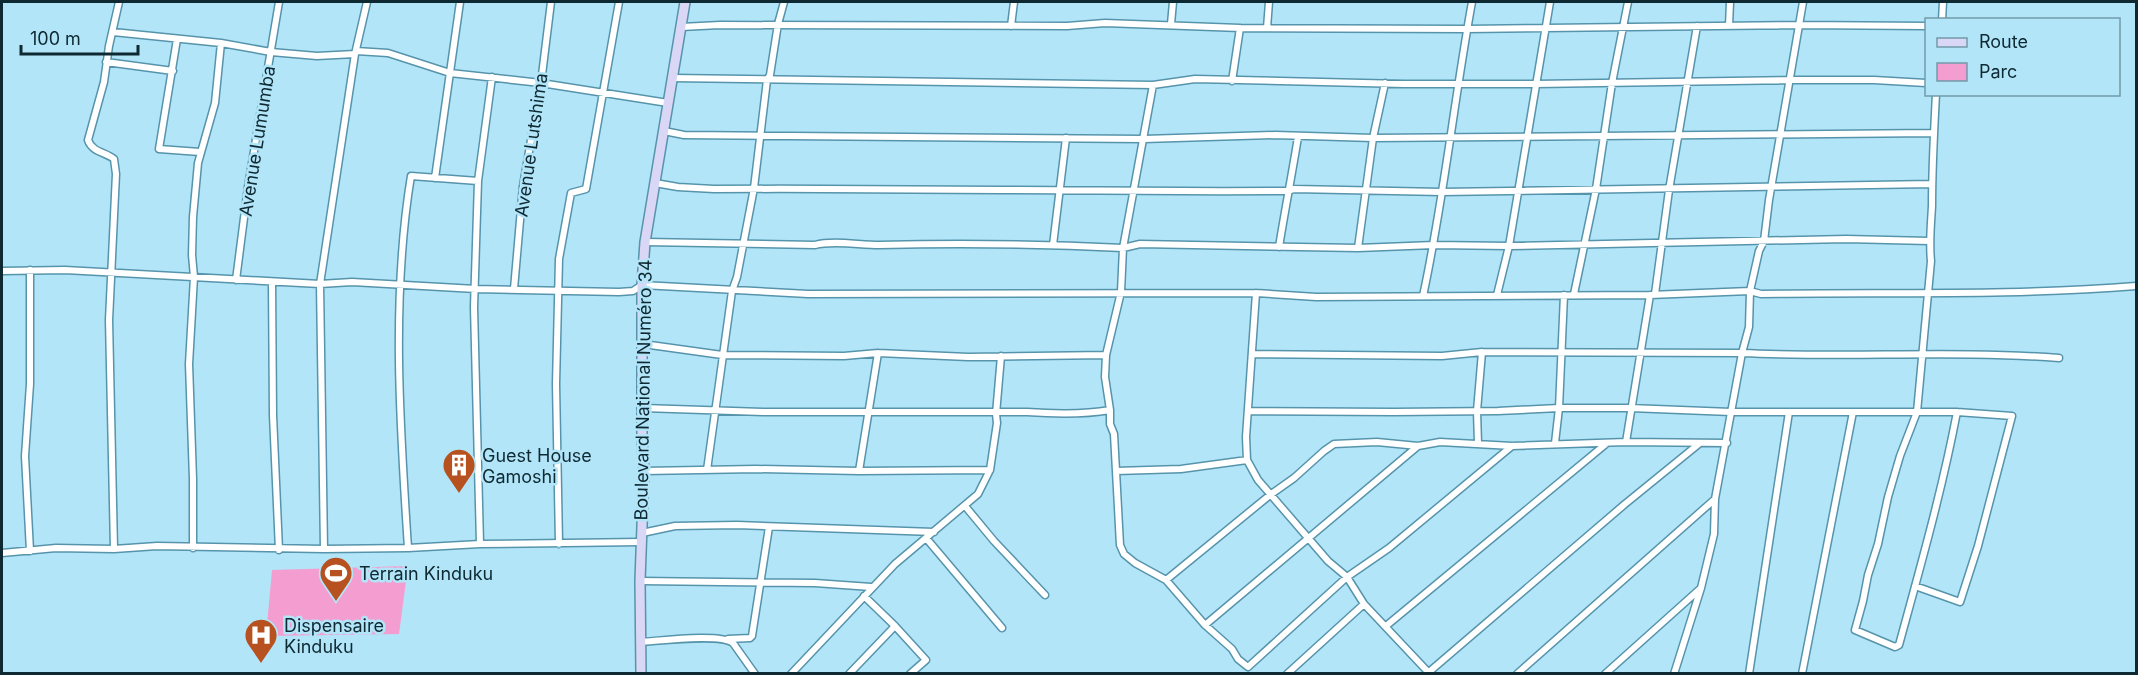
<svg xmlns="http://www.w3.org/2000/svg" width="2138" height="675" font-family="Inter,sans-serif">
  <rect width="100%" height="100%" fill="#b3e5f9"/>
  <path fill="#f49dd0" d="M408 566 399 634 266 636 272 570Z"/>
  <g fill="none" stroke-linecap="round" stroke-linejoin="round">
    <defs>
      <path id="street" d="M1942 20 1943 2
        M1171 24 1173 2
        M1011 26 1014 2
        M1729 26 1730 2
        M681 27 720 25 1067 26 1105 23 1240 28 1467 29 1800 25 1926 26
        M1267 28 1269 2
        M113 32 221 43 271 52 317 56 355 54
        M177 39 159 149 200 152
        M356 51 388 53 450 73 541 83 668 103
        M106 62 173 71
        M672 78 1153 85 1195 79 1404 84H1536L1791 80H1874L1926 83
        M1232 81 1240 28
        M1153 85 1123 248 1121 292 1106 355 1105 377 1110 410V424L1114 434 1120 545 1124 554 1135 563 1166 580 1205 625 1232 649 1238 659 1248 667 1347 577 1389 548 1512 446
        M1936 94C1934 132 1932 168 1932 206 1931 225 1929 242 1931 261L1917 412 1900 456 1888 497 1878 544 1868 575 1863 601 1855 630 1895 647 1899 645C1920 568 1942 491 1957 412
        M664 131 684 135 1144 139 1275 135 1373 138 1933 133
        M435 178 460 2
        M655 183 678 187 714 189C905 188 1096 192 1287 191L1294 189 1442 192 1932 184
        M645 242 815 245C833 240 859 245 879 245 961 243 1042 244 1123 248L1140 244 1358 248 1434 245 1509 246 1846 239 1929 241
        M1053 245 1066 138
        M1279 247C1285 210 1292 174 1298 137
        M1358 248 1373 138 1385 83
        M30 270V384L25 456 30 551
        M2 271 65 270 320 284 352 282 476 289 619 292 633 291 642 285 808 294 1256 293 1316 297 1650 295 1750 291 1761 294C1886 292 2012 296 2136 286
        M236 280 248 187 279 2
        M272 282 273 415 279 550
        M514 289 523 186 541 83 551 2
        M1256 293 1246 437 1247 460 1258 480 1328 561 1347 577 1364 604 1430 674
        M1574 294 1596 189 1612 83 1628 2
        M1655 294 1669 190 1697 26
        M1497 295 1509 246 1550 2
        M1423 296C1444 199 1454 100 1472 2
        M643 344 722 355 844 356 878 353 968 357 1106 355
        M1253 354 1442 356 1482 352 1742 353C1848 358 1954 350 2059 358
        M643 408 763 412H1027C1055 414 1082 415 1110 410
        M1248 411 1394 412 1498 411 1559 408H1630L1731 412H1957L2012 416 1978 546 1960 602 1915 586
        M1626 442 1650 295
        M1555 443 1559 408 1564 295
        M1478 444 1477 411 1482 352
        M707 470 732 291 737 277 754 188 767 80 770 75 778 24 784 2
        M644 471 756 469 859 471 990 470
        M859 471 878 353
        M1116 471 1181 469 1247 460
        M965 506 994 541 1045 595
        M642 533 675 526 737 525 934 532
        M926 538 1002 628
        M480 544 474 307 478 181 492 77
        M559 544 556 384 559 259 571 193 586 189 619 2
        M193 548V479L189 364 194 277 192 255 193 217 198 163 215 103 221 43
        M408 548C400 427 391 297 411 176L478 181
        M114 549 109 320 116 174 114 159C105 152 92 152 88 140L104 82 109 46 119 2
        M324 549 320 284 355 54 367 2
        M2 553 56 548 114 549 157 546 324 549 408 548 480 544 641 542
        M1166 580 1270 495 1294 478 1324 451 1334 444 1377 442 1418 446 1440 442 1512 446 1626 442 1727 443
        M640 581 815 583 871 587
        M864 596 895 626 926 660 910 674
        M1205 625 1418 446
        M1386 626 1607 443
        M728 639 750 638 752 636 769 527
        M641 642C659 641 720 633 733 643L755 674
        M1429 672 1625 504 1700 443
        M791 674 895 564 978 494 990 470 997 423 996 414 1001 356
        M849 674 895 626
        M1287 674 1364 604
        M1517 674 1715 499
        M1605 674 1701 588
        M1674 674 1701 588 1714 534 1715 499 1742 353 1749 327 1750 291 1759 251 1764 241 1769 200 1803 2
        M1749 674 1789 412
        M1802 674 1853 412"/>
      <path id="secondary" d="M641 674 640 581 644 471 642 439V285L645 242 685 2"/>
    </defs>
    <use href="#street" stroke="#5694ab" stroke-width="9"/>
    <use href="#secondary" stroke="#5694ab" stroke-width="12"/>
    <use href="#street" stroke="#fff" stroke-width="6"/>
    <use href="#secondary" stroke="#d9d7f5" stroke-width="9"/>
  </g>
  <defs>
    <symbol id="building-pin" viewBox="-11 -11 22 30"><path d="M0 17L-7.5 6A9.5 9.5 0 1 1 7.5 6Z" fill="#b75220" stroke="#b3e5f9"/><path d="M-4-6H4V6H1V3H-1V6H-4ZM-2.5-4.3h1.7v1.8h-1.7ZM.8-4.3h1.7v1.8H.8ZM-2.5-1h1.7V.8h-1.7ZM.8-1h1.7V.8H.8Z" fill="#fff"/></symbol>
    <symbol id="stadium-pin" viewBox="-11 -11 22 30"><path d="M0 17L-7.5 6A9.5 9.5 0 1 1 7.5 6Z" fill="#b75220" stroke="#b3e5f9"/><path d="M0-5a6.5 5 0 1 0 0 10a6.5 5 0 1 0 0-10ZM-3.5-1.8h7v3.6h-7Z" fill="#fff"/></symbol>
    <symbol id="hospital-pin" viewBox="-11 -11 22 30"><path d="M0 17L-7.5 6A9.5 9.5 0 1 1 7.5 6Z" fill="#b75220" stroke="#b3e5f9"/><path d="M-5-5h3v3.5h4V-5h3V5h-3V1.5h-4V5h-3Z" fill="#fff"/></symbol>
  </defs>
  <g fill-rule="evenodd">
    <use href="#building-pin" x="440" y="446" width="38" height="52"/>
    <use href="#stadium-pin" x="317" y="554" width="38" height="52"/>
    <use href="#hospital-pin" x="242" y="616" width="38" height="52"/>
  </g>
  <g text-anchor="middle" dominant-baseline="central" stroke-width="5" stroke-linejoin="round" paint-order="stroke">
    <g font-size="18" fill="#0e2932" stroke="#b3e5f9">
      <text transform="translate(257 141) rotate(-81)">Avenue Lumumba</text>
      <text transform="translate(531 145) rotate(-82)">Avenue Lutshima</text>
      <text transform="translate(643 390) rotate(-89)">Boulevard National Numéro 34</text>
    </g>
    <g font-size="18" fill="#0e2932" stroke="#b3e5f9" text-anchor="start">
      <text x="482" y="455">Guest House<tspan x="482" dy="21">Gamoshi</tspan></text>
      <text x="359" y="573">Terrain Kinduku</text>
      <text x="284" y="625">Dispensaire<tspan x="284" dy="21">Kinduku</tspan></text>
    </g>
  </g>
  <rect width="2138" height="675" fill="none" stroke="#0e2932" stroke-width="6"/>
  <rect x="1925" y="18" width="195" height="78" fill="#b3e5f9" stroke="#719aa9" stroke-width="1.5"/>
  <rect x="1937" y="38" width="30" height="9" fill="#d9d7f5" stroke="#719aa9" stroke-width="1.5"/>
  <text x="1979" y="48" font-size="18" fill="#0e2932">Route</text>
  <rect x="1937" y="63" width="30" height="18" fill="#f49dd0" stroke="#719aa9" stroke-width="1.5"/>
  <text x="1979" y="78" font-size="18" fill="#0e2932">Parc</text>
  <path d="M21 45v9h117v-9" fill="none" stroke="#0e2932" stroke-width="3"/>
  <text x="30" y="45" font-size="18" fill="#0e2932" stroke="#b3e5f9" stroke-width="4.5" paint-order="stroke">100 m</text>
</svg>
